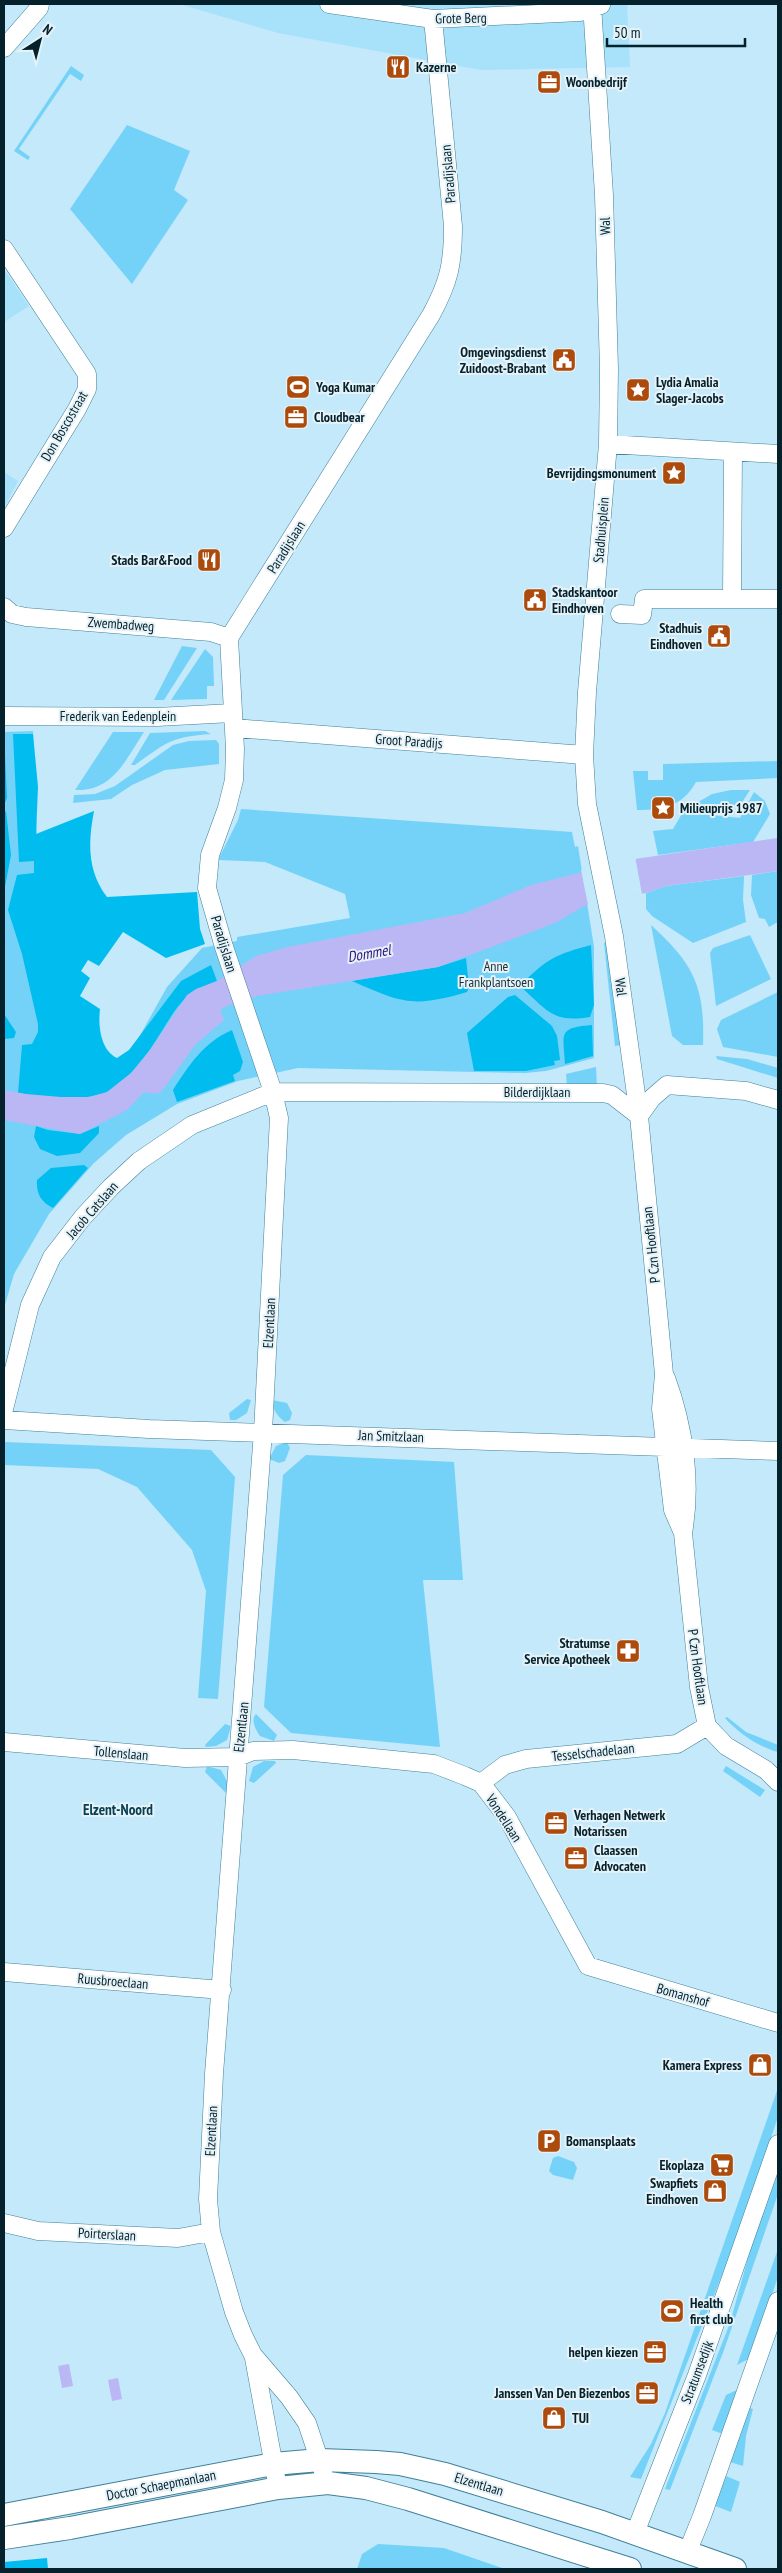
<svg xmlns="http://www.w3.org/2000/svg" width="782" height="2573" font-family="'PT Sans Narrow',sans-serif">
  <rect width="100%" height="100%" fill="#c3e9fa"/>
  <path fill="#a7e2fa" d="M179 4H627L630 67 481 70 278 33Z
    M4 269 29 306 4 322Z
    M4 472 18 481 4 508Z"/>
  <path fill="#74d2f8" d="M71 66 84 75 81 81 70 74 19 149 30 157 28 160 14 151Z
    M127 125 190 151 174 190 188 200 132 284 70 209Z
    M182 646 197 648 164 700H154Z
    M205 649 213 657 214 686H207V699L171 700Z
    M33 731 37 838 63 1001 111 1066 129 1055 167 987 202 948 237 941V937L350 918 345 894 265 862 218 860 238 820 241 809 572 832 575 847 578 846 594 947V1058L546 1071 525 1073 298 1068 238 1081 177 1104 126 1135 94 1163 49 1214 14 1274 4 1308V732Z
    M205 731 211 734C171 737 167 742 135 765H131L150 733Z
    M113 732H144C126 759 113 792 75 790Z
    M216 740 219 744V764L165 770 132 785 111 799 73 803 74 795 95 794 115 786 173 745 189 741Z
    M778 761V778L696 782C683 806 663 810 637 810L633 771H648V780H663V764Z
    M731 790H750L739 807 719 805 715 810 688 808 712 794Z
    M754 792 765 801 770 814 753 842 658 855 653 831 673 829 683 812 740 818Z
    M778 871V922L769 927 765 919 759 918 751 895 752 875Z
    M744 876 743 900 746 922 693 943 652 916 646 909V893L666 886Z
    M651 925C694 964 705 987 703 1045H683L672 1036Z
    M750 935 771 979 716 1006 710 953 713 948Z
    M611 942 621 1045 615 1046 604 943Z
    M778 992V1057L723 1047 717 1029 721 1020Z
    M716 1056 747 1059 778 1068V1078L717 1059Z
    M596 1067 597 1087 567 1086 566 1074Z
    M247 1399 251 1400 247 1413 236 1420H230L229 1413Z
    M272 1400 287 1403 292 1413 290 1420 285 1422C277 1416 273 1410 272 1400Z
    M4 1442 211 1450 235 1477 218 1699 198 1698 206 1591 192 1550 137 1487 98 1469 4 1465Z
    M287 1442 290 1448 285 1461 279 1463 269 1459 276 1446Z
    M306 1455 454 1462 463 1580H423L440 1747 291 1733 264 1707 283 1475Z
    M256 1714 277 1735 274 1741 260 1736C256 1730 250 1720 256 1714Z
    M727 1717 746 1732 778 1745V1752C759 1747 738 1733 725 1718Z
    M225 1724 231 1726 227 1740 216 1746 206 1747 205 1745Z
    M264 1761H275L276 1763 254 1783 249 1781 253 1767Z
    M207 1766 221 1770 227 1781 228 1791 226 1793 205 1772Z
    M726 1766 765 1790 760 1797 723 1771Z
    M778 2088V2117L763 2161 728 2260 641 2479 630 2477 651 2444 665 2413Z
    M558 2156 574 2162 577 2168 573 2180 553 2175 549 2171 553 2158Z
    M778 2168V2194L724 2350 670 2490 665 2489 730 2323 756 2229Z
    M778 2249V2277L750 2358 737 2365Z
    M739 2389 723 2434 712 2430 726 2395Z
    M750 2408 753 2409 746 2436 743 2466 730 2462Z
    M726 2476 740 2482 731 2512 715 2506Z
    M378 2544 444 2548 505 2569H357L362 2554Z"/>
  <path fill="#01bcef" d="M4 734 7 798 4 805Z
    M13 734H33L38 787 36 834 94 811C88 842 87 871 107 897L197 892 200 929 205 944 166 958 123 932 99 966 88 960 81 971 90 978 80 996 100 1009C98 1025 100 1050 117 1058L129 1050 181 981 211 965 217 981C183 994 179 1004 160 1034 147 1055 131 1078 109 1091 90 1102 40 1097 18 1093L22 1045 32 1044 38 1032V1024L22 954 8 910 17 875 34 873V861L19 862Z
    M6 811 11 855 4 892V813Z
    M591 945 594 1005 590 1017C553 1023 548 1011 522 988V984C546 959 557 954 591 945Z
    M466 958 469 987 467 992C413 1008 402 1003 352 981L438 967Z
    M515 995 552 1026 557 1036 560 1060 554 1061 555 1065 526 1071H474L467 1033 508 997Z
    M4 1014 16 1032 14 1038 4 1039Z
    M592 1025 593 1056 565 1064C563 1032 558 1028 592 1025Z
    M232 1030 243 1062 240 1071 233 1075 235 1081 177 1102 173 1090C189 1065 204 1042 232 1030Z
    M36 1126 48 1130 80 1134 99 1126V1133L80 1153 57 1156 40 1149 34 1137Z
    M84 1165 88 1168 53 1208C41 1202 36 1194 37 1180L51 1168Z
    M47 2558 48 2569H4V2562Z"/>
  <path fill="#bab7f4" d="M778 838V871L666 886 646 893 601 901 586 905 555 923 438 967 257 996 227 1006 220 1010 224 1020 195 1045 162 1091 156 1094 144 1092 127 1110 80 1134 4 1120V1090L26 1094 61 1097H89L107 1092 131 1073 150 1050 187 995 196 989 217 981 256 956 287 947 465 913 531 885 635 859Z
    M69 2364 73 2386 62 2388 58 2366Z
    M118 2378 122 2399 112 2401 108 2380Z"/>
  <path fill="#c3e9fa" d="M635 856 642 894 588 905 581 870Z"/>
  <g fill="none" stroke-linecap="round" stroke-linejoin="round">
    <defs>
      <path id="minor" d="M329 4 433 19 580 12 601 5
        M592 4 604 195 609 369 608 444 587 692 584 755 587 804 614 936 639 1116 664 1374 661 1409 673 1510 683 1533
        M4 48 39 8 40 4
        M4 249 87 374V389L77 409 4 528
        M608 444 778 454
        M732 598 733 452
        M4 607 12 614 26 617 211 632 229 638
        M620 614 642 615 644 599H778
        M4 716 157 717 232 713
        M234 728 584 755
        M639 1116 652 1098 667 1085 746 1091 778 1100
        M666 1378C684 1427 692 1482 683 1533L699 1687 707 1726 726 1746 766 1770 778 1782
        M4 1409 30 1305 52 1257 83 1217 111 1187 139 1161 192 1125 273 1092 603 1093 612 1095 639 1116
        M4 1420 149 1429 778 1451
        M4 1742 185 1758 238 1757 253 1751 293 1750 434 1764 465 1776 481 1783 507 1817 588 1966 778 2023
        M481 1783 505 1765 526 1759 677 1744 707 1726
        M4 1972 222 1990
        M4 2223 38 2231 178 2238 211 2232
        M254 2358 278 2488
        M323 2471 307 2423 289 2397 253 2355 243 2335 234 2312 211 2232 208 2199 214 2074 263 1432 279 1118 273 1092 224 947 207 888 210 855 227 808 234 780 235 749 229 638 431 315C449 282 453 264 453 226L433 19
        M635 2533 697 2375 778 2144
        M687 2553 702 2516 778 2301"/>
      <path id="major" d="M4 2515 273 2464 320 2460 376 2462 400 2464 445 2474 602 2522 735 2569
        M4 2538 70 2528 278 2488 328 2483 366 2488 408 2499 630 2569"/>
    </defs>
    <use href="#minor" stroke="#408099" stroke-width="19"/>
    <use href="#major" stroke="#408099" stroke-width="24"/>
    <use href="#minor" stroke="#fff" stroke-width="18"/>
    <use href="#major" stroke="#fff" stroke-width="22"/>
  </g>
  <defs>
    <symbol id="restaurant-square" viewBox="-11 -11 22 22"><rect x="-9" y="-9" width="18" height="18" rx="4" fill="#ad4b0d" stroke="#e5f2f8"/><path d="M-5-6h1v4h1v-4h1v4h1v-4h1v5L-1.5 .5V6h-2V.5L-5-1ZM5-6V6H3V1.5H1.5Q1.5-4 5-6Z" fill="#fff"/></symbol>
    <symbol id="office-square" viewBox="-11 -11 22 22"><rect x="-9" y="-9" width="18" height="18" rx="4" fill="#ad4b0d" stroke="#e5f2f8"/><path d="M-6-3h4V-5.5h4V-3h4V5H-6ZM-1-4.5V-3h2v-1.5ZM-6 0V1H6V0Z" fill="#fff"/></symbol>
    <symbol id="civic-square" viewBox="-11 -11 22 22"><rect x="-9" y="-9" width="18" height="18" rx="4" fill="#ad4b0d" stroke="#e5f2f8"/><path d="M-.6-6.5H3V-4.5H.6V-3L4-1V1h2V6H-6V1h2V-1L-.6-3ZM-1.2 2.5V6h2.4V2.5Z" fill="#fff"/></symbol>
    <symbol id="stadium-square" viewBox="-11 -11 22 22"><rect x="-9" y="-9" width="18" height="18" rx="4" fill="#ad4b0d" stroke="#e5f2f8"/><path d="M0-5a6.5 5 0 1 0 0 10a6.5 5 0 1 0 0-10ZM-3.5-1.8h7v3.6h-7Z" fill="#fff"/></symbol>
    <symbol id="sight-square" viewBox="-11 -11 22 22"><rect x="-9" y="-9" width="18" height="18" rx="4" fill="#ad4b0d" stroke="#e5f2f8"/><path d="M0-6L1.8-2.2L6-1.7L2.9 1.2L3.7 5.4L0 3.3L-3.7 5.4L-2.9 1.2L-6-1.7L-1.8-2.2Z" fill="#fff"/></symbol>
    <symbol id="pharmacy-square" viewBox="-11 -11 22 22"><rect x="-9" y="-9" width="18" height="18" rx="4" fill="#ad4b0d" stroke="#e5f2f8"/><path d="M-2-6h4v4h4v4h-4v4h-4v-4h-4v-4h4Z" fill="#fff"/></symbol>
    <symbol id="shop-square" viewBox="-11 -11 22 22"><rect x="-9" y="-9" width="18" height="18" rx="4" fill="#ad4b0d" stroke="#e5f2f8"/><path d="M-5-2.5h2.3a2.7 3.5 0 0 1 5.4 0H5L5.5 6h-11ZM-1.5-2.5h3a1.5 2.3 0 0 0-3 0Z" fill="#fff"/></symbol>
    <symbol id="parking-square" viewBox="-11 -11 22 22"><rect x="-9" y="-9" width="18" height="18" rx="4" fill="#ad4b0d" stroke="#e5f2f8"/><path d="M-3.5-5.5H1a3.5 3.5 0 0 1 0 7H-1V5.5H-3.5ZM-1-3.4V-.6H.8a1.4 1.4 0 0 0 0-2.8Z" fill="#fff"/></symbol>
    <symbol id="supermarket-square" viewBox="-11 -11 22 22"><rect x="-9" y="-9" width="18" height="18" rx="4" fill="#ad4b0d" stroke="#e5f2f8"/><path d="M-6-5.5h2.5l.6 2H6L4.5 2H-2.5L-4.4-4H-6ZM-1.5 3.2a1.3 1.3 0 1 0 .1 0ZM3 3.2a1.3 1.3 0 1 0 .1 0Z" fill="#fff"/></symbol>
  </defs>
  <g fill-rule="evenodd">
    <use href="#restaurant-square" x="384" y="53" width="28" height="28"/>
    <use href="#office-square" x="535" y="68" width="28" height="28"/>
    <use href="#civic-square" x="550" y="346" width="28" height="28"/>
    <use href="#stadium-square" x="284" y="373" width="28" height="28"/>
    <use href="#sight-square" x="624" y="376" width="28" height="28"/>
    <use href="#office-square" x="282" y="403" width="28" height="28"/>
    <use href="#sight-square" x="660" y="459" width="28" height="28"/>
    <use href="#restaurant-square" x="195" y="546" width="28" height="28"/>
    <use href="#civic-square" x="521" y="586" width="28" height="28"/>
    <use href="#civic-square" x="705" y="622" width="28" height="28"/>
    <use href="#sight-square" x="649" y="794" width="28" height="28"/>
    <use href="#pharmacy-square" x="614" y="1637" width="28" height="28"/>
    <use href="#office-square" x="542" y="1809" width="28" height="28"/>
    <use href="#office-square" x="562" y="1844" width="28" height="28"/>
    <use href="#shop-square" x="746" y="2051" width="28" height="28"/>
    <use href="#parking-square" x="535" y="2127" width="28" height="28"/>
    <use href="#supermarket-square" x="708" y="2151" width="28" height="28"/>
    <use href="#shop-square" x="701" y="2177" width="28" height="28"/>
    <use href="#stadium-square" x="658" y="2297" width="28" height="28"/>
    <use href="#office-square" x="641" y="2338" width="28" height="28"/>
    <use href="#office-square" x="633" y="2379" width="28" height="28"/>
    <use href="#shop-square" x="540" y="2404" width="28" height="28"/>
  </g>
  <g text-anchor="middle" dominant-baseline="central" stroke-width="4" stroke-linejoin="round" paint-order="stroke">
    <g font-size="14" fill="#05212b" stroke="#e5f2f8">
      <text transform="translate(461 18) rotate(-1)">Grote Berg</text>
      <text transform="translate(448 174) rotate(-95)">Paradijslaan</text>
      <text transform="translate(605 226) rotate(-92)">Wal</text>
      <text transform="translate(64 426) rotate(-60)">Don Boscostraat</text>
      <text transform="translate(601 530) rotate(-85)">Stadhuisplein</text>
      <text transform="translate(286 547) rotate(-58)">Paradijslaan</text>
      <text transform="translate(121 624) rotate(4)">Zwembadweg</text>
      <text x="118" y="716">Frederik van Eedenplein</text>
      <text transform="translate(409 741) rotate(4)">Groot Paradijs</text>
      <text transform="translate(224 944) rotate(73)">Paradijslaan</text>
      <text transform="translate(621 987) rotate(83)">Wal</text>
      <text x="537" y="1092">Bilderdijklaan</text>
      <text transform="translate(92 1210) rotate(-49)">Jacob Catslaan</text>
      <text transform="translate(651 1245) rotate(-96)">P Czn Hooftlaan</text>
      <text transform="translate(269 1323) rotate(-87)">Elzentlaan</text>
      <text transform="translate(391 1436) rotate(2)">Jan Smitzlaan</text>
      <text transform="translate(698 1667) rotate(82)">P Czn Hooftlaan</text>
      <text transform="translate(241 1727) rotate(-84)">Elzentlaan</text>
      <text transform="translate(593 1752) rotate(-6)">Tesselschadelaan</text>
      <text transform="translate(121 1753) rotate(5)">Tollenslaan</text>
      <text transform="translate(504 1818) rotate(57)">Vondellaan</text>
      <text transform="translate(113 1981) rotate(5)">Ruusbroeclaan</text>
      <text transform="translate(683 1995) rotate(16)">Bomanshof</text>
      <text transform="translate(211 2131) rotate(-87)">Elzentlaan</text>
      <text transform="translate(107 2234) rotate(3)">Poirterslaan</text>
      <text transform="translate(697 2372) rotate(-69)">Stratumsedijk</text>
      <text transform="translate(479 2484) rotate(17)">Elzentlaan</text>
      <text transform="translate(161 2485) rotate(-11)">Doctor Schaepmanlaan</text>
    </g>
    <g font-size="14" font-weight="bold" fill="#05212b" stroke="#e5f2f8" text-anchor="start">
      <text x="416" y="67">Kazerne</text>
      <text x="566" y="82">Woonbedrijf</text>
      <text x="546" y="352" text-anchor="end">Omgevingsdienst<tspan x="546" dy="16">Zuidoost-Brabant</tspan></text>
      <text x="656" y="382">Lydia Amalia<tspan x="656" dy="16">Slager-Jacobs</tspan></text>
      <text x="316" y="387">Yoga Kumar</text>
      <text x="314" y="417">Cloudbear</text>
      <text x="656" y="473" text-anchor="end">Bevrijdingsmonument</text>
      <text x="192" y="560" text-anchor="end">Stads Bar&amp;Food</text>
      <text x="552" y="592">Stadskantoor<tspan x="552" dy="16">Eindhoven</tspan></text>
      <text x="702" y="628" text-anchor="end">Stadhuis<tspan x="702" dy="16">Eindhoven</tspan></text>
      <text x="680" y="808">Milieuprijs 1987</text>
      <text x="610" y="1643" text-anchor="end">Stratumse<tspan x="610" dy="16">Service Apotheek</tspan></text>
      <text x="574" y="1815">Verhagen Netwerk<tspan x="574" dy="16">Notarissen</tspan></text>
      <text x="594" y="1850">Claassen<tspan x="594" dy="16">Advocaten</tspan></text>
      <text x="742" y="2065" text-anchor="end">Kamera Express</text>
      <text x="566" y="2141">Bomansplaats</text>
      <text x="704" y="2165" text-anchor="end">Ekoplaza</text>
      <text x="698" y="2183" text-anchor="end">Swapfiets<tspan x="698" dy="16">Eindhoven</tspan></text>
      <text x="690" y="2303">Health<tspan x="690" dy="16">first club</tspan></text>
      <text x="638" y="2352" text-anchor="end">helpen kiezen</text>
      <text x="630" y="2393" text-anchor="end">Janssen Van Den Biezenbos</text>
      <text x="572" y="2418">TUI</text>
    </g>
    <g font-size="14" fill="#183039" stroke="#e5f2f8">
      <text x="496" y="966">Anne<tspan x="496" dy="16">Frankplantsoen</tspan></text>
    </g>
    <g font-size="15" font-style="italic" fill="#340e84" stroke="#e5f2f8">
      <text transform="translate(369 953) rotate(-10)">Dommel</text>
    </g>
    <g font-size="15" font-weight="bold" fill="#083e50" stroke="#e5f2f8">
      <text x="118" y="1809">Elzent-Noord</text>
    </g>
  </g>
  <rect width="782" height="2573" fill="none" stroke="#05212b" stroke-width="10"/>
  <g transform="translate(40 40) rotate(36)" stroke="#e5f2f8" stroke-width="4" paint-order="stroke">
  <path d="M0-4L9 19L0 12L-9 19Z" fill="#05212b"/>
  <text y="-8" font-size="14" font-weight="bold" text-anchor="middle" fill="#05212b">N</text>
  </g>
  <path d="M607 38v8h138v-8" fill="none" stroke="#05212b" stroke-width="2.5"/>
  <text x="614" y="38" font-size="15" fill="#05212b" stroke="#e5f2f8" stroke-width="4" paint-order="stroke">50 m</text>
</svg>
